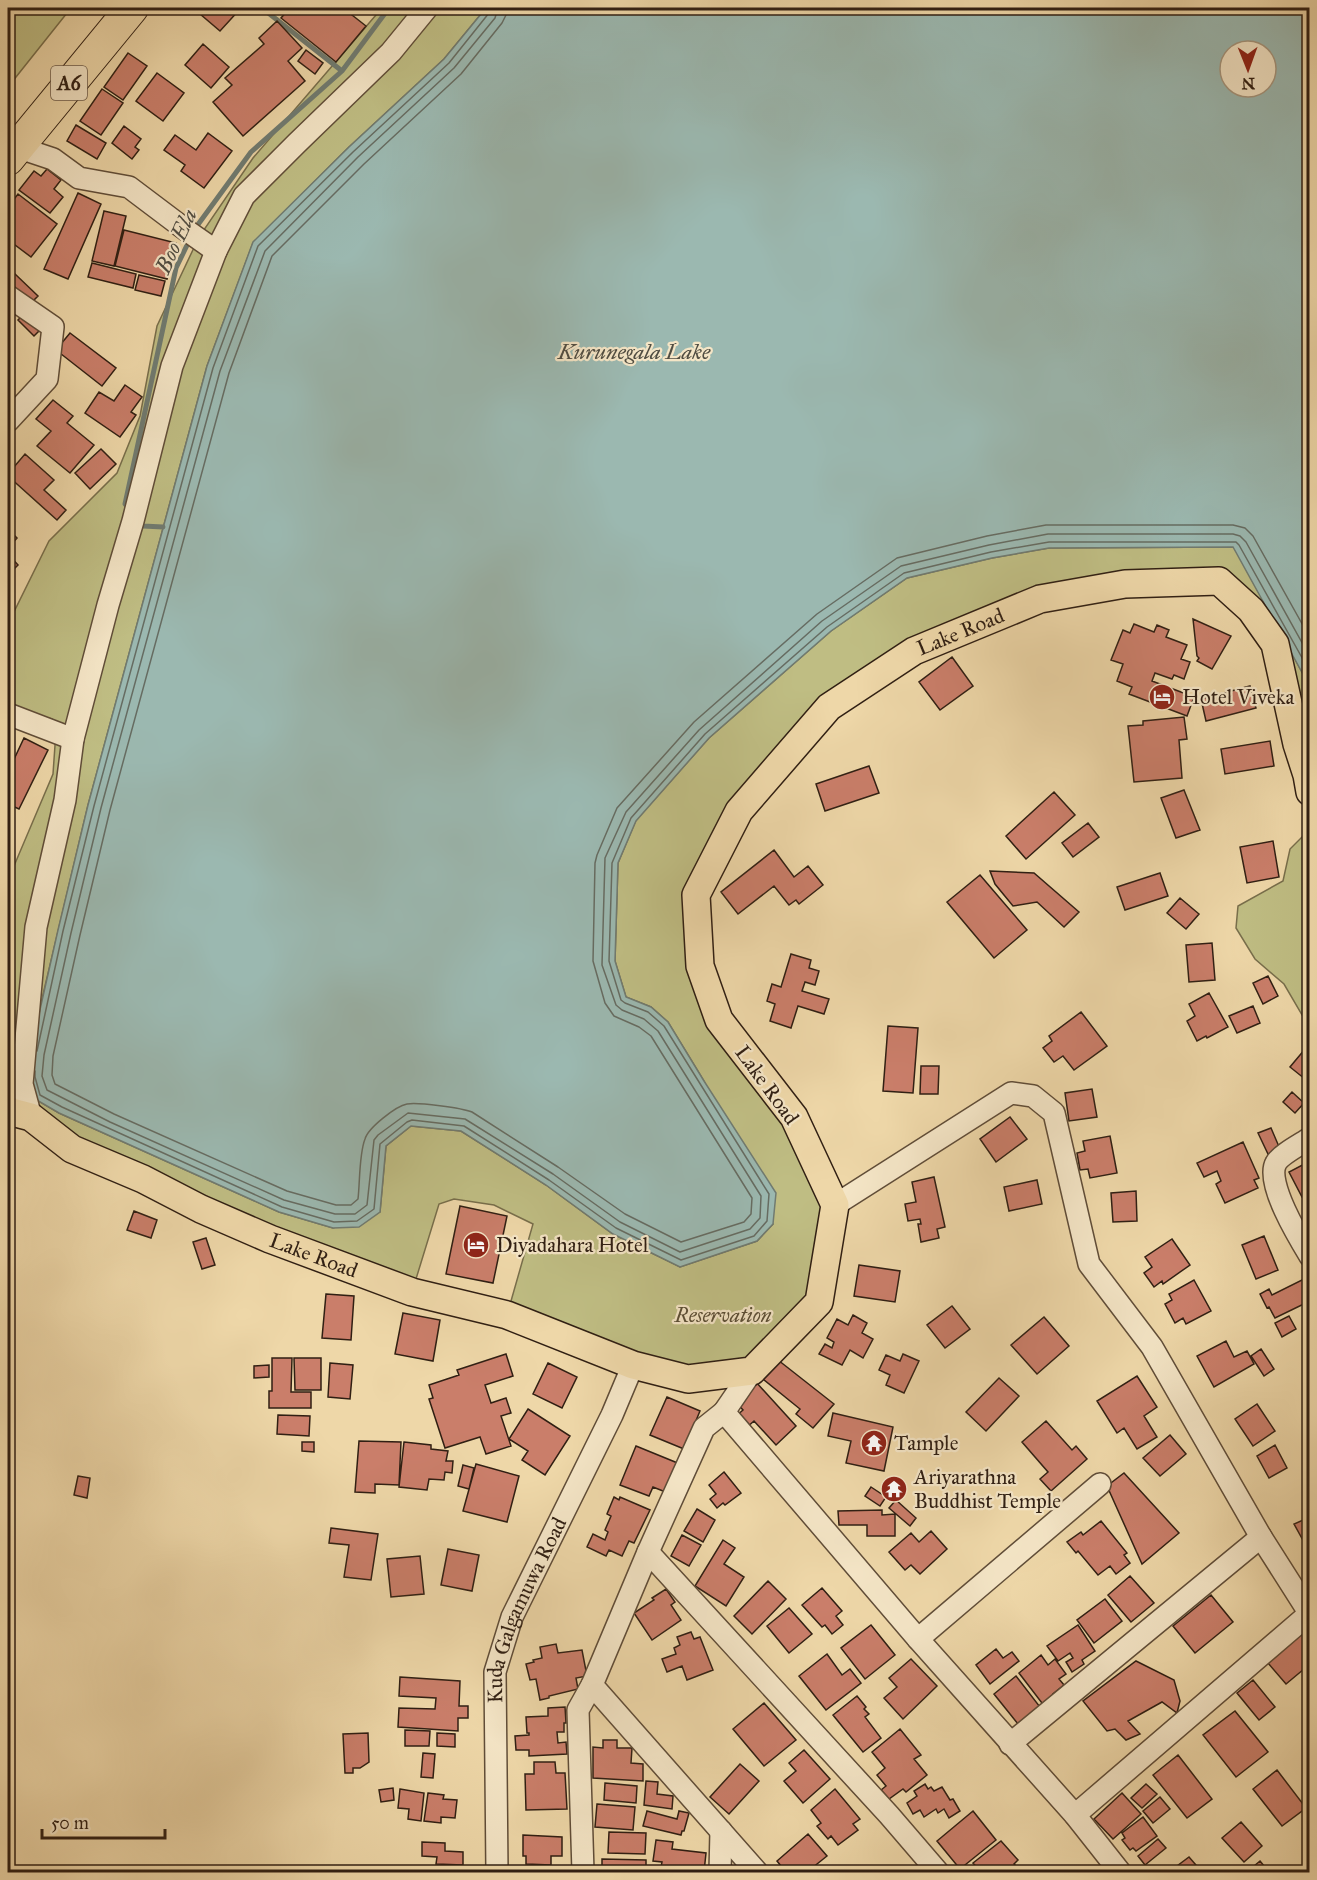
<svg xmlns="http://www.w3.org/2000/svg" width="1317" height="1880" font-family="'IM FELL Great Primer',serif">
  <rect width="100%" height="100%" fill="#eed7a8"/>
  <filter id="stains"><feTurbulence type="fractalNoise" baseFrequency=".00333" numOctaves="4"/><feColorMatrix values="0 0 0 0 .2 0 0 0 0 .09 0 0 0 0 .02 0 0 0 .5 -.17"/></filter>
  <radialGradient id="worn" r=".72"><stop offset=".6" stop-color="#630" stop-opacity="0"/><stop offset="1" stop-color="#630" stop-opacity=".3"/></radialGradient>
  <path fill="#bfbd83" stroke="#786e4b" stroke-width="1.5" d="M8 8H71L8 87Z
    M382 8H486L444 59 349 147 253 243 207 366 88 805 22 1083 35 1099 59 1113 279 1212 333 1228 380 1212 386 1146 411 1126 461 1131 546 1185 613 1234 680 1267 757 1241 773 1224 704 1081 668 1022 651 1007 626 997 615 961 618 863 636 820 709 738 831 631 907 578 992 558 1049 548 1234 547 1309 685V792L1275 644 1219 582 1040 599 829 707 696 895 700 966 835 1205 819 1302 752 1371 687 1379 507 1315 533 1224 494 1205 454 1199 439 1204 412 1292 8 1111V878L11 873 53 774 56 731 52 719 8 709V624L49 541 117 473 140 416 157 326 199 237 253 158Z
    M1309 830V1023L1305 1020 1284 984 1255 959 1236 928 1238 906 1283 881 1290 849Z"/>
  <path fill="#9bb8b0" stroke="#707b71" stroke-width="1.5" fill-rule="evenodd" d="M486 8H1309V685L1233 547 1049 548 992 558 907 578 831 631 709 738 636 821 618 863 615 961 626 997 651 1007 668 1022 704 1081 776 1193 773 1224 757 1241 680 1267 613 1234 546 1185 461 1131 411 1126 386 1146 380 1212 359 1227 333 1228 279 1212 59 1113 35 1099 29 1077 30 1054 58 930 88 805 207 366 253 242 349 147 444 59ZM1230 51H1266V87H1230Z"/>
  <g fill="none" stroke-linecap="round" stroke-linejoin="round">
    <path stroke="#666c62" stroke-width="1.5" d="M498 8 495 18 454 68 358 157 265 251 220 371 101 808 71 933 44 1055 42 1076 47 1090 110 1122 284 1200 335 1214H355L367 1205 374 1140 378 1135 408 1113 465 1119 553 1174 620 1222 680 1252 750 1229 760 1218 761 1196 658 1031 644 1019 622 1010 616 1005 602 965 605 858 626 812 699 730 822 621 901 566 989 545 1048 534H1233L1240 536 1246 542 1310 657
      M507 8 506 15 502 23 461 74 364 164 272 256 229 373 110 810 80 935 53 1056 52 1075 55 1084 114 1114 287 1191 336 1205H351L358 1199C360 1182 359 1154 365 1139 368 1128 396 1106 407 1104 418 1102 462 1108 472 1112L558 1167 625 1214 681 1242 744 1222 751 1214 752 1198 651 1036 639 1027 614 1016 605 1003 593 961 595 863 597 855 617 808 694 722 817 614 897 558 987 536 1046 525H1233L1245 528 1253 536 1310 638
      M37 1051 63 931 94 806 213 368 258 246 353 152 449 63 489 13 490 8
      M35 1071V1077L40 1095 62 1107 282 1207 334 1222 357 1221 374 1209 380 1144 407 1122 412 1120 464 1126 549 1180 616 1228 681 1260 754 1236 767 1221 769 1194 664 1026 648 1012 625 1003 621 1000 609 961 612 863 631 818 705 734 827 627 904 573 991 552 1049 542H1236L1239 545 1310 672"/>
    <path stroke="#707b71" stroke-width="5" d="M262 8 342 71
      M194 230 251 152 342 71 389 8
      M130 510 125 504 176 268 190 239
      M138 520 143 526 163 527"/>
  </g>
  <path fill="#ca7e6a" stroke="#301f13" stroke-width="1.5" d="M193 8H241L220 31Z
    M290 8H343L366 26 336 62 281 18Z
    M277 21 302 48 288 61 305 81 243 136 213 102 232 85 225 78 264 44 259 38Z
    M203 44 229 67 211 88 185 65Z
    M306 50 323 63 315 74 298 61Z
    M128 53 147 66 123 100 104 87Z
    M157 73 184 93 163 121 136 101Z
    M102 89 123 103 101 135 80 121Z
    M76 125 106 143 97 159 67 141Z
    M124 126 141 139 135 147 139 150 132 159 112 143Z
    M208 133 232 151 204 188 181 171 185 165 164 150 175 135 196 150Z
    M47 169 61 180 54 189 63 197 50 213 19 190 34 171 41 176Z
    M78 193 101 204 68 279 44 269Z
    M18 194 57 224 31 257 15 245 8 253V207Z
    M104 211 126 216 114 266 92 261Z
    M124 230 176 243 167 279 115 266Z
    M92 263 136 274 133 288 88 277Z
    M14 273 38 296 27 307 8 289V280Z
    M139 275 165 281 161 296 135 290Z
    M26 312 42 328 34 336 18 320Z
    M70 333 116 368 102 386 56 350Z
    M125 385 142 397 131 412 136 415 120 437 85 413 99 392 114 401Z
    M53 400 73 416 67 423 94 445 70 473 37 446 51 431 36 419Z
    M101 449 116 464 90 489 75 473Z
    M25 454 54 480 44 490 66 510 57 520 8 476V474Z
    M8 529 17 538 8 548Z
    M8 554 18 565 11 572 8 569Z
    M1193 619 1231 636 1212 669 1197 661 1199 658 1197 656Z
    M1134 624 1154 632 1157 625 1169 630 1166 637 1187 645 1181 659 1190 662 1184 679 1174 675 1172 679 1155 673 1152 681 1194 697 1187 716 1129 694 1132 687 1117 681 1123 664 1111 660 1123 630 1130 633Z
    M952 657 973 686 940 710 919 682Z
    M1250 686 1256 708 1206 721 1201 699Z
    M1184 717 1187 739 1179 740 1182 778 1134 782 1128 726 1143 725V721Z
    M24 738 48 750 19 809 8 804V772Z
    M1270 741 1274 766 1225 774 1221 749Z
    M869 766 879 793 825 811 816 784Z
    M1184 790 1200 830 1176 838 1161 798Z
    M1054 792 1075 815 1026 859 1006 836Z
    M1088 823 1099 837 1073 857 1062 843Z
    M1273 841 1279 877 1247 883 1240 847Z
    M774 850 794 877 808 866 823 885 799 904 796 900 789 905 774 886 738 914 721 892Z
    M990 871 1034 873 1079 912 1064 927 1037 902 1013 906 995 884Z
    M1160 873 1168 896 1125 910 1117 887Z
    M980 875 1027 930 994 958 947 902Z
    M1180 898 1199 914 1186 929 1167 913Z
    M1212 943 1215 980 1189 982 1186 945Z
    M791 954 811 960 809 968 819 971 815 985 805 982 802 991 829 999 824 1014 798 1006 791 1028 770 1021 775 1004 767 1001 772 984 781 987Z
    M1268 976 1278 996 1263 1004 1253 983Z
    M1209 993 1228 1027 1207 1038 1206 1036 1197 1041 1187 1021 1195 1016 1189 1004Z
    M1253 1006 1260 1023 1237 1033 1229 1016Z
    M1081 1012 1107 1046 1074 1070 1063 1056 1054 1062 1043 1048 1052 1041 1049 1036Z
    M888 1026 918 1028 913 1093 883 1091Z
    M1305 1049 1310 1053V1083L1290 1067Z
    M921 1066H939L938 1094H920Z
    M1092 1089 1097 1117 1069 1121 1065 1093Z
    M1292 1092 1304 1103 1295 1113 1283 1102Z
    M1010 1117 1027 1139 996 1162 980 1139Z
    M1271 1128 1280 1149 1268 1154 1258 1133Z
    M1110 1136 1117 1173 1090 1178 1088 1169 1080 1170 1077 1153 1085 1151 1083 1141Z
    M1243 1142 1259 1178 1254 1180 1258 1188 1225 1203 1216 1184 1221 1181 1217 1171 1204 1177 1197 1163Z
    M1310 1161V1193L1302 1197 1289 1172Z
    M934 1177 945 1227 937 1229 939 1238 921 1242 918 1224H921L920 1219 908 1221 905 1204 916 1202 912 1182Z
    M1037 1180 1042 1204 1009 1211 1004 1187Z
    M1136 1191 1137 1221 1113 1222 1111 1193Z
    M460 1206 507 1216 493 1283 446 1274Z
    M134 1211 157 1220 151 1238 127 1230Z
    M1264 1236 1278 1270 1256 1279 1242 1245Z
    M206 1238 215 1265 202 1269 193 1242Z
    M1172 1239 1190 1265 1163 1284 1162 1281 1154 1287 1144 1273 1152 1267 1145 1257Z
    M859 1265 900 1271 895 1302 854 1296Z
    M1306 1278 1310 1286V1301L1275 1318 1269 1307 1267 1308 1260 1294 1269 1289 1272 1295Z
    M1194 1280 1211 1311 1186 1324 1183 1318 1175 1323 1165 1304 1172 1300 1169 1294Z
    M326 1294 354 1296 351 1340 322 1338Z
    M952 1306 970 1329 945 1348 927 1325Z
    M403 1313 440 1320 433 1361 395 1354Z
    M853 1315 867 1323 862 1333 873 1339 863 1358 850 1350 842 1365 819 1354 825 1344 832 1348 834 1342 827 1338 837 1319 848 1325Z
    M1289 1316 1296 1329 1282 1337 1275 1323Z
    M1044 1317 1069 1346 1037 1374 1011 1345Z
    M1226 1341 1234 1357 1247 1351 1254 1364 1214 1387 1197 1356Z
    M1261 1349 1274 1369 1264 1376 1251 1356Z
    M506 1354 513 1376 485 1385 491 1403 506 1398 511 1413 501 1416 511 1446 486 1454 480 1437 445 1448 429 1399 433 1398 429 1385 459 1375 457 1370Z
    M903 1354 919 1361 904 1393 886 1385 890 1375 879 1370 886 1355 900 1361Z
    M272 1358H292L291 1392H311V1408H269V1391H272Z
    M294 1358H321V1390H295Z
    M778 1360 834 1404 813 1428 796 1414 800 1409 763 1379Z
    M330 1363 353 1365 350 1399 328 1397Z
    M548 1363 577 1377 562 1408 533 1394Z
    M269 1365V1377L254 1378V1366Z
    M1137 1376 1157 1407 1144 1416 1157 1437 1137 1449 1124 1428 1117 1433 1097 1401Z
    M999 1378 1019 1396 986 1431 966 1412Z
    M755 1381 796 1426 776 1445 754 1421 745 1429 735 1417 743 1410 734 1400Z
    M667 1397 700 1411 684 1449 650 1435Z
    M1257 1404 1275 1431 1253 1446 1235 1419Z
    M528 1409 570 1436 545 1475 522 1460 528 1451 509 1439Z
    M833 1413 893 1427 884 1471 846 1463 851 1441 828 1436Z
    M278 1415 310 1416 309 1436 277 1434Z
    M1046 1421 1072 1450 1076 1446 1087 1459 1051 1491 1040 1479 1048 1472 1022 1442Z
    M1170 1435 1186 1454 1160 1476 1143 1458Z
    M359 1441 401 1442 399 1485 375 1484V1493L355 1492Z
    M302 1442H314V1452L302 1451Z
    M404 1442 431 1445V1449L448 1451 446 1461H453L452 1473 445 1472 444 1480 429 1479 427 1490 399 1487Z
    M1275 1445 1287 1468 1269 1478 1257 1456Z
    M636 1446 680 1464 668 1493 653 1487 649 1496 620 1485Z
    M476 1464 519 1476 507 1522 463 1511Z
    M463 1465 474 1468 469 1489 458 1486Z
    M724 1472 741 1493 725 1505 723 1503 717 1508 710 1499 716 1494 709 1485Z
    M1124 1473 1179 1533 1142 1564 1107 1486Z
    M78 1476 90 1478 87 1498 74 1495Z
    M871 1487 886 1497 880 1506 865 1496Z
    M614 1497 619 1500 620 1497 650 1510 634 1543 629 1541 622 1556 609 1550 606 1556 587 1547 593 1534 605 1540 608 1532 605 1530 611 1516 607 1514Z
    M896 1500 916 1518 910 1526 889 1508Z
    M697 1509 715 1520 703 1542 684 1531Z
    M882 1510V1515L895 1514V1536H867V1525H839L838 1511Z
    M1310 1517V1553L1294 1524Z
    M1101 1521 1127 1553 1124 1555 1130 1563 1116 1574 1110 1566 1098 1575 1078 1551 1076 1553 1067 1542 1081 1532 1083 1535Z
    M331 1528 378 1534 371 1580 344 1577 349 1545 329 1543Z
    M931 1531 947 1549 920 1574 911 1565 905 1570 889 1552 911 1533 919 1542Z
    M682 1535 701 1545 689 1566 671 1556Z
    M723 1540 735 1548 724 1564 744 1577 726 1606 695 1586Z
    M448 1549 479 1555 472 1591 441 1585Z
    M420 1556 424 1594 391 1597 387 1559Z
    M1130 1576 1154 1603 1131 1622 1108 1595Z
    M768 1581 786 1599 752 1634 734 1616Z
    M822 1588 842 1611 836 1616 843 1625 832 1634 825 1625 822 1627 802 1605Z
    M666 1589 675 1602 671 1605 681 1620 652 1640 634 1613 654 1600 652 1598Z
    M1211 1595 1233 1622 1195 1653 1173 1626Z
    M1105 1599 1122 1621 1094 1643 1077 1620Z
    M789 1608 812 1634 789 1653 767 1626Z
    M871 1625 895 1655 865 1679 841 1648Z
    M1078 1625 1095 1651 1082 1660 1084 1664 1072 1672 1066 1662 1073 1658 1070 1653 1058 1661 1047 1646Z
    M691 1632 694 1639 700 1637 713 1670 687 1680 682 1666 667 1672 662 1659 676 1654 674 1648 680 1645 677 1637Z
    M1301 1634 1310 1644V1664L1286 1684 1268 1663Z
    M556 1644 558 1653 582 1650 587 1676 576 1678 578 1689 549 1696V1698L540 1700 536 1679 530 1680 526 1664 534 1662 533 1660 542 1658 540 1647Z
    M996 1649 1003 1658 1012 1652 1019 1661 990 1684 976 1665Z
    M827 1654 842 1675 850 1669 861 1683 826 1710 799 1676Z
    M1041 1655 1048 1665 1055 1659 1066 1674 1059 1679 1064 1685 1053 1694 1056 1698 1045 1707 1019 1673Z
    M911 1659 937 1686 903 1719 884 1698 897 1687 889 1678Z
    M1136 1661 1174 1680 1180 1701 1177 1713 1162 1702 1128 1721 1140 1734 1126 1740 1115 1729 1107 1731 1083 1701Z
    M1016 1676 1040 1707 1018 1724 994 1694Z
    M400 1677 460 1681 459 1706H468V1718H458V1731L398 1727 399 1708 435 1709 436 1698 399 1696Z
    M1253 1680 1275 1707 1259 1720 1237 1693Z
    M857 1696 866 1707 864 1709 869 1714 865 1717 881 1738 863 1752 833 1715Z
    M764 1703 796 1740 764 1766 733 1729Z
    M565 1707 566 1723H564V1732H557L558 1743 566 1742 567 1754 529 1756V1750H516L515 1736 529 1735V1733H527L526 1717 548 1716V1708Z
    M1235 1711 1268 1752 1236 1777 1203 1735Z
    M900 1729 921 1755 914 1759 927 1775 906 1792 903 1789 889 1799 881 1790 886 1786 877 1775 885 1768 872 1752Z
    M405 1730 430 1731 429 1746H405Z
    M368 1733 369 1762 360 1768H353V1773H345L343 1734Z
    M437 1733 455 1734V1747L437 1746Z
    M603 1740H617V1748H632L631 1763 643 1764V1781L593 1778V1747L603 1748Z
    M804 1750 830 1779 803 1803 784 1781 796 1771 789 1763Z
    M423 1753 435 1754 433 1778 421 1777Z
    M1178 1755 1212 1799 1187 1818 1153 1775Z
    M534 1762H555L556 1773H565L567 1809 526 1810 525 1774H534Z
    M740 1764 759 1781 729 1814 710 1797Z
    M1277 1770 1306 1808 1282 1826 1253 1789Z
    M646 1781 658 1782 657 1794 673 1796 672 1809 644 1805Z
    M605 1783 637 1786 636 1803 604 1800Z
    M925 1784 928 1789 931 1787 934 1791 942 1787 950 1800 953 1799 960 1811 949 1818 944 1809 938 1813 936 1809 924 1817 920 1810 913 1814 907 1803 917 1796 914 1791Z
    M1146 1784 1157 1794 1142 1808 1131 1798Z
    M393 1788 394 1800 381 1802 379 1790Z
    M400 1789 424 1793 421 1821 408 1819 409 1809 398 1808Z
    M835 1789 860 1819 853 1824 858 1830 838 1845 831 1836 828 1839 817 1826 821 1823 811 1810Z
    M428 1793 444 1795 443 1799 457 1800 455 1818 441 1817V1823L424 1821Z
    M1122 1793 1141 1814 1113 1839 1094 1819Z
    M1160 1797 1170 1809 1153 1823 1143 1811Z
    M597 1804 635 1807 633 1830 595 1827Z
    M647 1811 677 1819 679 1811 689 1813 684 1831H682L681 1835 643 1826Z
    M973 1811 996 1840 960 1869 937 1841Z
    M1143 1817 1157 1836 1136 1851 1133 1848 1130 1850 1122 1840 1125 1838 1122 1833Z
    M1241 1822 1262 1846 1244 1862 1222 1838Z
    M609 1832 646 1833 645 1854 608 1853Z
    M808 1834 827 1856 807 1872H786L777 1861Z
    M523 1835 562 1837V1856H551V1865L526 1864V1856H523Z
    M1158 1839 1166 1848 1145 1865 1138 1856Z
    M656 1840 673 1842 672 1849 706 1853 704 1872H660L662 1862 653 1861Z
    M1001 1841 1018 1860 1014 1864 1022 1872H981L973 1863Z
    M422 1842 445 1843V1851L463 1852V1865L436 1864 437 1857 422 1856Z
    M1189 1857 1202 1872H1169Z
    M602 1859 646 1860V1872H602Z
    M1260 1861 1269 1872H1247Z"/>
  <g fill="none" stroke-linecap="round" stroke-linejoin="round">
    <defs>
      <g id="minor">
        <path d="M8 141 17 147 53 159 79 178 129 187 186 230 216 251"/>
        <path d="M8 296 53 327 47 379 8 421"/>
        <path d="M8 714 73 739"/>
        <path d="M31 1117 22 1084 36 927 65 800 73 739 108 605 133 521 172 366 216 251 244 196 297 143 391 52 427 8"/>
        <path d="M1310 1138C1301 1144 1280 1155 1276 1163 1265 1182 1299 1238 1310 1256"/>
        <path d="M835 1205 1011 1093 1033 1096 1054 1113 1089 1264 1152 1347 1261 1537 1310 1614"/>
        <path d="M752 1371 724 1412 918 1639 1075 1815 1120 1872"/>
        <path d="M724 1412 704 1428 648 1552 592 1685 757 1872"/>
        <path d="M648 1552 889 1815 938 1872"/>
        <path d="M918 1639 1100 1484"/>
        <path d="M1010 1744 1261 1537"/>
        <path d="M1075 1815 1309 1614"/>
        <path id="s1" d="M497 1872 495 1672 512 1617 612 1415 633 1365"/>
        <path d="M583 1872 578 1710 592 1685"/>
        <path d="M720 1872 721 1831"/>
      </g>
      <g id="major">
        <path id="s2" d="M8 1111 31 1117 72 1149 143 1179 201 1209 270 1239 412 1292 507 1315 633 1365 688 1379 752 1371 819 1302 835 1205 794 1117 719 1020 700 966 696 895 739 811 829 707 914 651 1040 599 1125 584 1219 581 1251 610 1275 644 1297 744 1307 775 1310 792"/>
      </g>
      <path id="highway" d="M8 159 132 8"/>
    </defs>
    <use href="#minor" stroke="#604d38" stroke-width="24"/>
    <use href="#major" stroke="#301f13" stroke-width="30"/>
    <use href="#highway" stroke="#301f13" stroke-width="34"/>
    <use href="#minor" stroke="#f4e5c6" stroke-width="21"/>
    <use href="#major" stroke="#eed7a8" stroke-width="27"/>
    <use href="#highway" stroke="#eed7a8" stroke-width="32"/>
  </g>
  <defs>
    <symbol id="hotel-disc" viewBox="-11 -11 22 22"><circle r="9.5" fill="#8f2418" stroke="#f4e5c6"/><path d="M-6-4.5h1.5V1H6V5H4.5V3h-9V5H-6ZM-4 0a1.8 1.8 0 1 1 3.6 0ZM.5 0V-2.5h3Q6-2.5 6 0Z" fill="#fff"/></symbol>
    <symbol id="temple-disc" viewBox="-11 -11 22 22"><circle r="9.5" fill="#8f2418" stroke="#f4e5c6"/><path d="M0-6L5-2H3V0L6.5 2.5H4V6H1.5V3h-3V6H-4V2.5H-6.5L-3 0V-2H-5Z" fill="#fff"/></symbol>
  </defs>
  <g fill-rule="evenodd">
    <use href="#hotel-disc" x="1147" y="682" width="30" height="30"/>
    <use href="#hotel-disc" x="461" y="1230" width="30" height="30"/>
    <use href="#temple-disc" x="859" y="1428" width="30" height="30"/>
    <use href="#temple-disc" x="879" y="1474" width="30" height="30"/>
  </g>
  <g text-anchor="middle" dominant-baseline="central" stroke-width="4.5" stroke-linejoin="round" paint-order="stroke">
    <rect fill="#f4e5c6" stroke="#6b5a49" stroke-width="1.5" x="51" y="66" width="36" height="34" rx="4.5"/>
    <g font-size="20" font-weight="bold" fill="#301f13">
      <text x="69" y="83">A6</text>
    </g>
    <g font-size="21" fill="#301f13" stroke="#f4e5c6">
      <text stroke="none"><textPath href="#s2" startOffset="1726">Lake Road</textPath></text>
      <text transform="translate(767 1085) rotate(54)">Lake Road</text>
      <text stroke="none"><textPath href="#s2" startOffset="340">Lake Road</textPath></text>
      <text stroke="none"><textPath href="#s1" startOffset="268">Kuda Galgamuwa Road</textPath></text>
    </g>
    <g font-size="21" fill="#301f13" stroke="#f4e5c6" text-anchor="start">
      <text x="1182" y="697">Hotel Viveka</text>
      <text x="496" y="1245">Diyadahara Hotel</text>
      <text x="894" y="1443">Tample</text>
      <text x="914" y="1477">Ariyarathna<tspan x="914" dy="24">Buddhist Temple</tspan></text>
    </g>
    <g font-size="21" font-style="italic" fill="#5b4e35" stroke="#f4e5c6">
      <text x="723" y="1315">Reservation</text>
    </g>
    <g font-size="22" font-style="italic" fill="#504d42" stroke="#f4e5c6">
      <text transform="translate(176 241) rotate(-65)">Boo Ela</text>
      <text x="634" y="351">Kurunegala Lake</text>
    </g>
  </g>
  <rect width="1317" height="1880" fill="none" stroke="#eed7a8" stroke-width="30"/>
  <rect x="9" y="9" width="1299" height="1862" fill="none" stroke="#301f13" stroke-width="3"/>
  <rect x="15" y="15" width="1287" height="1850" fill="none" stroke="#301f13" stroke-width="1.5"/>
  <g transform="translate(1248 69) rotate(179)"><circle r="28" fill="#f4e5c6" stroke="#a6967e" stroke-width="1.5"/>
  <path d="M0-4.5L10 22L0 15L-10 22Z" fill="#8f2418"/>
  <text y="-9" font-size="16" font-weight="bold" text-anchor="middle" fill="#301f13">N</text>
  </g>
  <path d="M42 1829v9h123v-9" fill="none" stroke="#301f13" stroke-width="3"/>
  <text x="51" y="1829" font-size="18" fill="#301f13" stroke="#f4e5c6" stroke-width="4.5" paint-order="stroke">50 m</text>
  <rect width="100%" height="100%" filter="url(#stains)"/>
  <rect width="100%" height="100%" fill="url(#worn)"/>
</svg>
